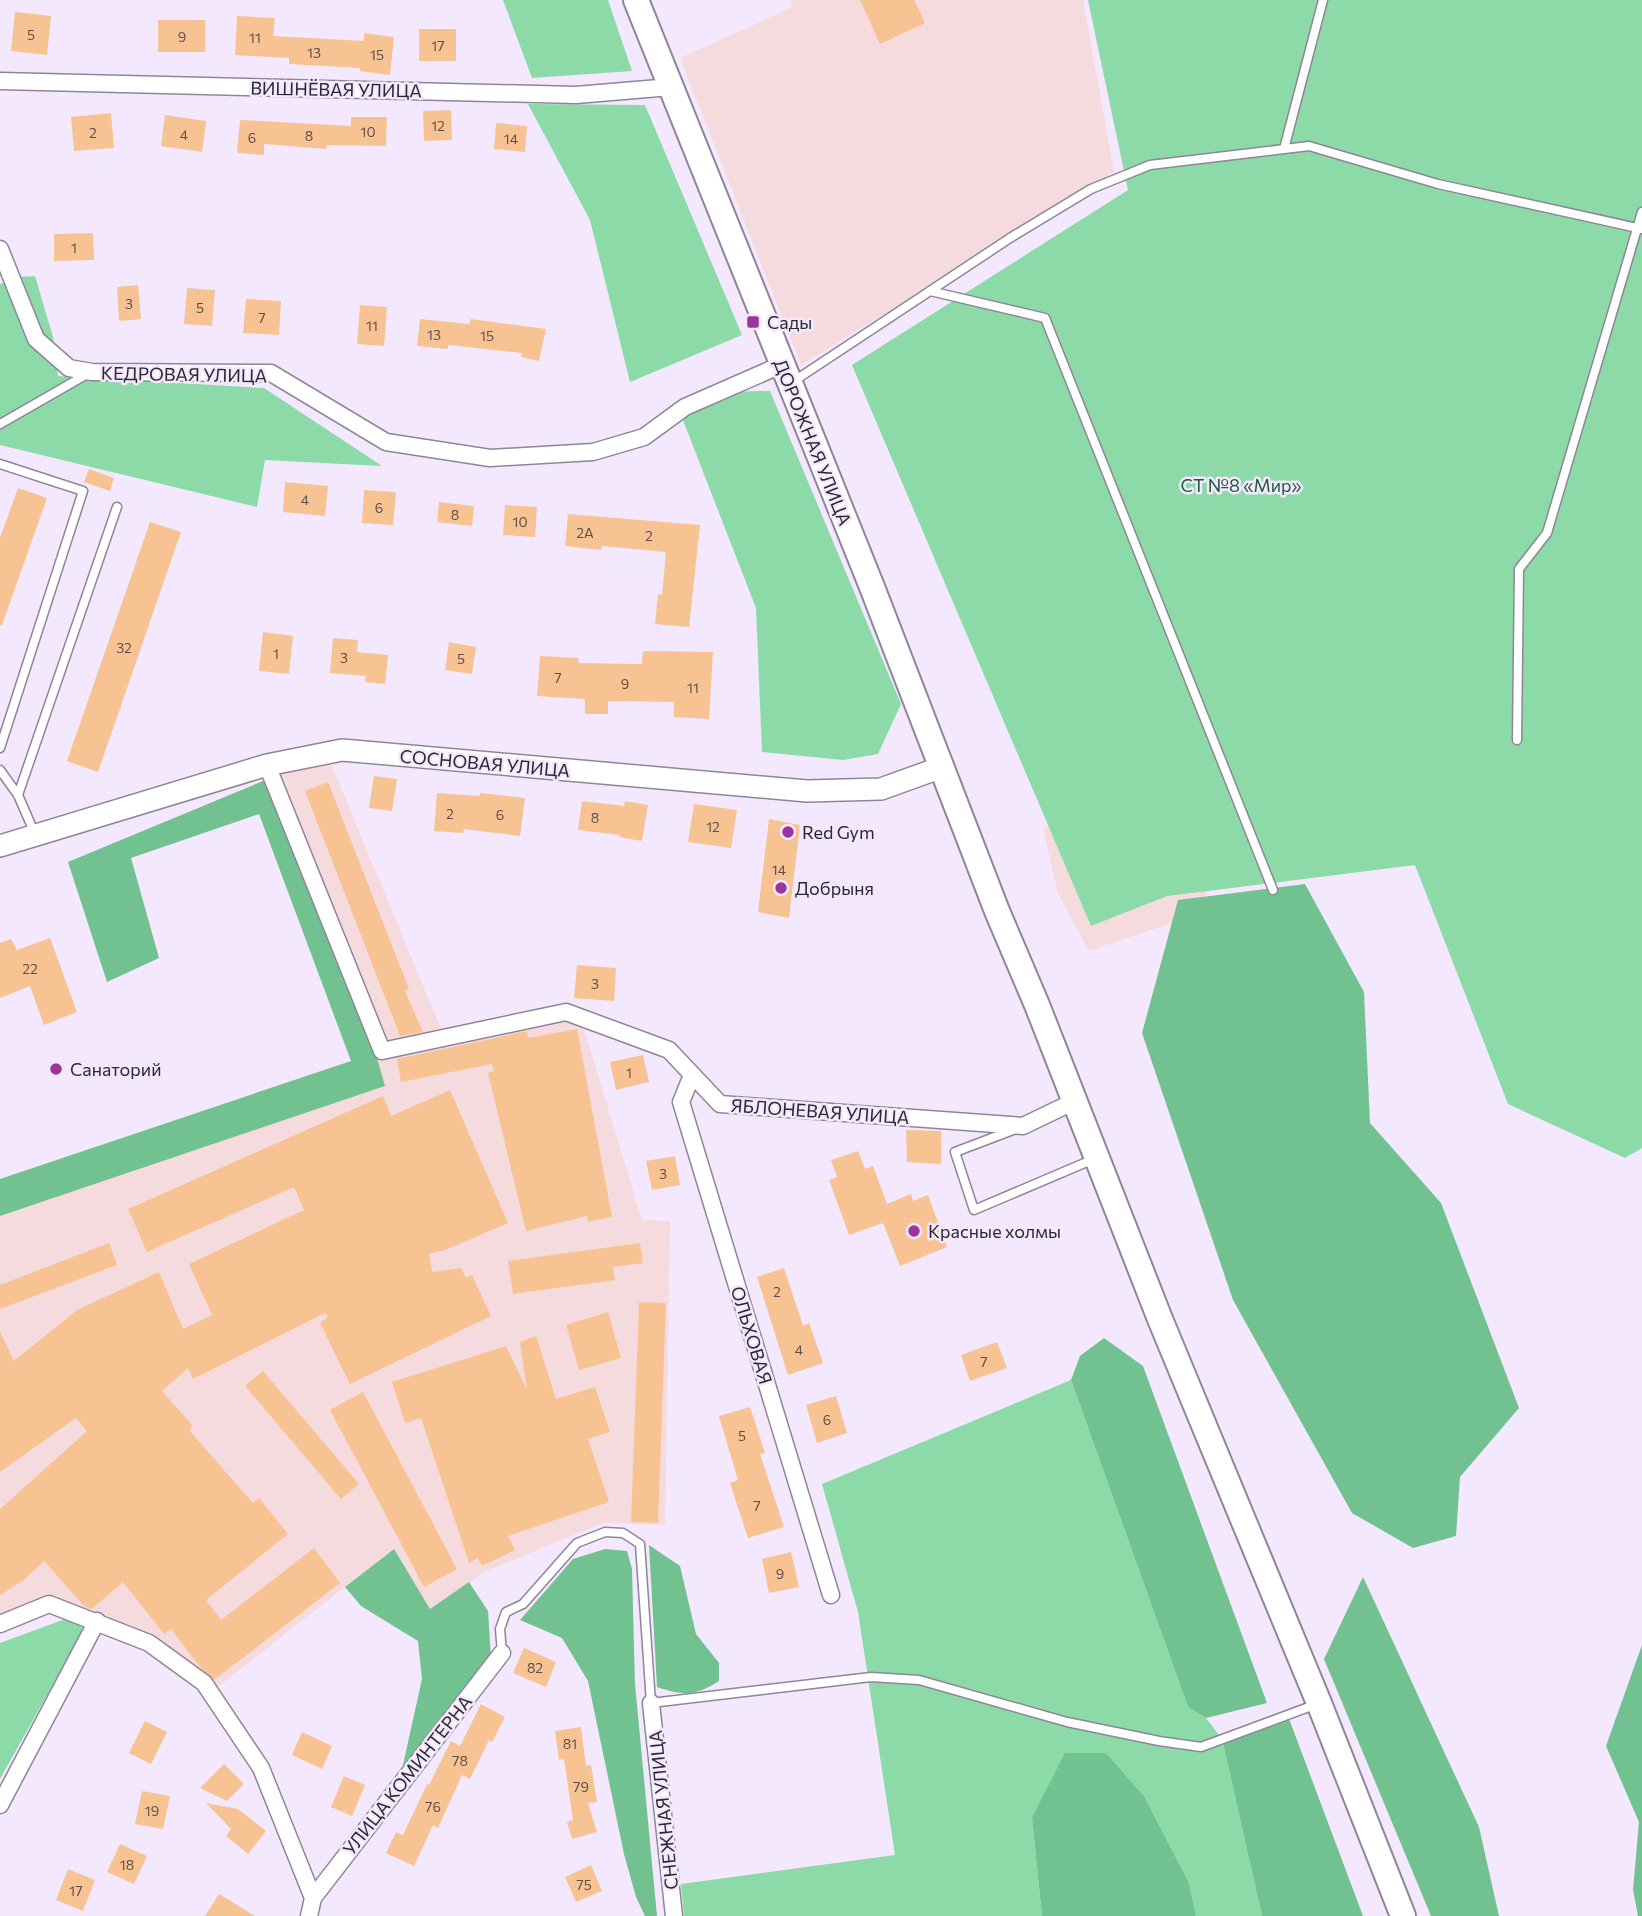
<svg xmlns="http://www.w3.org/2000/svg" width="1642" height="1916" font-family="Commissioner,sans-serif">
  <rect width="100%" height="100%" fill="#f3e8fd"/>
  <path fill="#f6dbde" d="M792 0H1083L1114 172 801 365 680 58 791 8Z
    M329 759 446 1041 543 1020H571L584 1029 642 1220 670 1221 665 1525 603 1523 486 1571 430 1609 393 1549 214 1690 61 1600 0 1618V1216L384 1086 268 779Z
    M1215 773 1213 888 1178 921 1089 951 1058 894 1043 828Z"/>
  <path fill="#8bdaa8" d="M503 0H608L632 71 532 78Z
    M1088 0H1642V1148L1625 1158 1508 1104 1415 865 1167 896 1091 926 852 365 1128 190Z
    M528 104 645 105 742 335 630 382 590 220Z
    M35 276 53 337 58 376 264 388 382 466 265 460 257 507 0 445V284L19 277Z
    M770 391 901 704 878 754 843 760 762 752 756 608 681 415 716 392Z
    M1071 1380 1188 1707 1206 1718 1222 1739 1262 1916H1196L1189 1883 1144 1796 1106 1753 1032 1818 1042 1916H684L681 1884 895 1855 858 1612 822 1484Z
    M68 1618 84 1629 0 1779V1643Z"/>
  <path fill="#71c290" d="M268 779 375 1051 385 1086 0 1216V1179L351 1061 259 814 131 858 159 958 107 982 68 862Z
    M1305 884 1364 992 1370 1123 1441 1203 1519 1408 1460 1477 1456 1536 1413 1548 1352 1513 1233 1300 1142 1033 1178 900Z
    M1104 1338 1143 1366 1267 1703 1206 1718 1188 1707 1071 1380 1080 1356Z
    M649 1545 680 1566 696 1634 719 1663V1681C696 1696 683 1696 657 1687Z
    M394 1549 430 1609 469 1582 488 1611 491 1658 401 1774 422 1679 418 1641 361 1606 345 1587Z
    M605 1549 627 1551 632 1569 635 1684 657 1916H645L636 1897 624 1854 588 1681 562 1638 520 1620 573 1559Z
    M1363 1577 1479 1827 1499 1916H1431L1324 1659Z
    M1642 1645V1916H1638L1633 1890 1639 1822 1606 1746Z
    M1288 1716 1363 1916H1262L1222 1739Z
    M1065 1753H1106L1144 1796 1189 1883 1196 1916H1042L1032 1818Z"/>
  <path fill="#f8c393" d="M860 0H914L925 23 880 44Z
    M15 12 51 16 47 55 11 51Z
    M237 16 275 18 273 36 364 41V33L394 37 390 75 360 71V68L289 64V58L235 55Z
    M158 20H205V52H158Z
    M419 29H456V61H419Z
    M451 110 452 140 424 141 423 111Z
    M111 113 114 148 74 151 71 117Z
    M165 115 206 121 202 152 161 146Z
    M351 117H387L386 146 327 145 326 149 264 144V155L237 153 240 120 351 126Z
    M496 123 527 126 525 152 494 149Z
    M93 233 94 260 54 261V234Z
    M138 285 141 319 119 321 117 287Z
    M187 288 215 290 212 326 184 324Z
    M246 299 281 301 279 335 243 333Z
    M360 305 387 307 384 346 357 344Z
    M420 319 470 324V319L546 329 539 361 521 357 522 353 448 345V349L417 346Z
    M89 469 114 478 110 491 84 482Z
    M285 482 328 486 325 516 283 512Z
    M18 488 47 498 2 625H0V538Z
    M364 490 396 492 393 525 362 523Z
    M439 502 474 506 472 526 437 522Z
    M505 505 537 507 535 537 503 535Z
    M568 514 700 525 689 627 655 624 658 594 662 595 666 552 602 546 601 550 565 546Z
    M150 522 181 532 98 772 67 761Z
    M263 632 293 636 289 674 259 671Z
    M333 638 358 640 357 652 388 655 385 684 365 682 366 676 330 673Z
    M449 642 476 647 472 674 445 670Z
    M643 651 713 652 709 719 674 717V702L608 701V714H585V699L537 696 540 656 579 658 578 663 642 664Z
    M374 776 397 779 392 811 369 808Z
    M328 782 409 989 405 991 423 1032 400 1036 305 791Z
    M437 793 480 796V793L525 798 520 836 464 829 463 833 434 831Z
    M582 801 624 806 625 801 648 805 642 841 619 837 620 835 578 830Z
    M694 804 737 810 731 848 688 842Z
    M769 819 800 825 789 918 758 912Z
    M50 938 77 1012 44 1025 30 986 0 998V943L11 939 17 950Z
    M577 965 616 968 614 1001 574 998Z
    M577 1029 612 1217 588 1222 587 1216 526 1231 488 1073 494 1071 492 1064 401 1082 397 1059 527 1031 528 1038Z
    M643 1055 649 1082 616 1090 610 1062Z
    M450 1090 508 1223 445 1250 429 1254 432 1272 461 1268 466 1278 472 1275 491 1316 350 1384 320 1323 328 1317 325 1313 193 1379 188 1368 162 1391 193 1426 189 1430 253 1503 259 1498 288 1534 206 1600 221 1620 314 1548 340 1583 214 1680 200 1667 171 1629 164 1634 123 1582 92 1609 84 1606 44 1561 24 1580 0 1595V1509L87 1431 76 1418 0 1472V1332L14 1361 77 1310 159 1272 183 1329 212 1315 189 1264 304 1210 294 1187 147 1252 128 1209 383 1096 391 1116Z
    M906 1130 941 1131V1164L907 1162Z
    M858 1151 865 1169 873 1166 887 1204 911 1194 913 1201 928 1195 947 1247 900 1266 883 1223 849 1235 829 1180 837 1177 831 1160Z
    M675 1156 680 1185 652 1190 646 1161Z
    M109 1243 117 1265 0 1309V1285Z
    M640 1243 643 1263 613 1267 615 1280 513 1294 508 1261Z
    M784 1268 803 1326 809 1323 823 1363 788 1375 757 1277Z
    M639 1302 666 1303 658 1523 631 1522Z
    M608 1312 621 1358 579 1370 566 1325Z
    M536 1336 556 1399 595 1387 610 1432 588 1439 609 1502 508 1536 515 1550 482 1566 478 1558 469 1563 421 1418 405 1423 392 1382 506 1346 527 1390 520 1342Z
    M997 1342 1007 1368 970 1381 961 1355Z
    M263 1371 359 1484 341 1499 245 1386Z
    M363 1392 457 1569 424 1587 330 1410Z
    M836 1396 847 1433 817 1443 806 1405Z
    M750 1407 765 1453 760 1454 784 1527 748 1538 730 1483 738 1480 719 1416Z
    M791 1552 799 1587 769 1593 762 1559Z
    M524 1648 556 1662 546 1687 513 1673Z
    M481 1704 505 1717 492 1742 489 1740 470 1779 462 1775 438 1828 433 1825 414 1866 386 1853 396 1832 403 1835 427 1784 429 1785 451 1741 460 1746Z
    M145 1721 167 1732 151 1764 129 1753Z
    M581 1727 586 1766 591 1765 597 1802 588 1803 597 1832 572 1839 567 1822 573 1820 564 1759 559 1760 555 1731Z
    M302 1732 332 1746 322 1769 292 1755Z
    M224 1764 244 1784 227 1801 200 1788Z
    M344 1776 365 1785 352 1816 331 1807Z
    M142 1791 170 1796 163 1829 135 1824Z
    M206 1803 238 1809 266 1831 248 1854 226 1836 231 1829Z
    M120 1844 147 1856 134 1884 107 1872Z
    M591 1865 602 1891 576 1902 565 1877Z
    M68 1869 95 1880 83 1911 56 1900Z
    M219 1894 255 1916H205Z"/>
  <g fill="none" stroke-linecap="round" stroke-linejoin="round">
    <defs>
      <path id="lane" d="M1284 149 1323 0
        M930 291 1045 318 1273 890
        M794 381 1010 238 1091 189 1150 165 1309 146 1438 184 1642 229
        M0 424 89 373
        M0 464 83 491 0 748
        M1517 740 1519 569 1547 533 1642 212
        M0 770 18 795 35 834
        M18 795 117 507
        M1013 1130 955 1152 974 1210 1094 1159
        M502 1653 500 1629 506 1612 523 1604 577 1543 605 1532 623 1533 640 1544 651 1703 871 1677 919 1680 1067 1722 1159 1741 1201 1747 1317 1704"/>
      <path id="street" d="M0 81 576 95 671 87
        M0 249 36 339 69 368 92 372 271 373 386 442 490 458 593 452 644 437 685 407 781 365
        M267 765 382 1051 566 1012 669 1050 720 1104 1023 1126 1075 1101
        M692 1075 681 1102 831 1595
        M0 1624 49 1604 149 1643 204 1683 261 1768 313 1898 309 1916
        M651 1703 674 1916
        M0 1805 97 1621
        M313 1898 502 1653"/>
      <path id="secondary" d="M0 846 267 765 342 750 807 791 881 789 942 767"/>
      <path id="primary" d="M636 0 872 587 997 911 1037 1005 1160 1319 1319 1703 1403 1916"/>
    </defs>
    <use href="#lane" stroke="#8f8599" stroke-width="11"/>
    <use href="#street" stroke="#8f8599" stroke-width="19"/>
    <use href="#secondary" stroke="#8f8599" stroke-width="24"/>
    <use href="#primary" stroke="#8f8599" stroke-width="28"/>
    <use href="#lane" stroke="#fff" stroke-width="8"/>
    <use href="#street" stroke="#fff" stroke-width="16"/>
    <use href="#secondary" stroke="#fff" stroke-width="21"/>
    <use href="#primary" stroke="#fff" stroke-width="24"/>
  </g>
  <g fill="#9b359a" stroke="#f3e8fd" stroke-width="2.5">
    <rect x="746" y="315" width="14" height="14" rx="3.5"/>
    <circle cx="788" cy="832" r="7"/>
    <circle cx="781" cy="888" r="7"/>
    <circle cx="56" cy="1069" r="7"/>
    <circle cx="914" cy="1231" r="7"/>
  </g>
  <g text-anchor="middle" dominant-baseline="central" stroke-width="5" stroke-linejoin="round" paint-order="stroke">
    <g font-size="14" fill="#5f4f49">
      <text x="31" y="34">5</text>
      <text x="182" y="36">9</text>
      <text x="255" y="37">11</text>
      <text x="438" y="45">17</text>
      <text x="314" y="52">13</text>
      <text x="377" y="54">15</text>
      <text x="438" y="125">12</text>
      <text x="368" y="131">10</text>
      <text x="93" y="132">2</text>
      <text x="184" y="134">4</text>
      <text x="309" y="135">8</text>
      <text x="252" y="137">6</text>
      <text x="511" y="138">14</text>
      <text x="74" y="247">1</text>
      <text x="129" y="303">3</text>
      <text x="200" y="307">5</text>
      <text x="262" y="317">7</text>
      <text x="372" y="325">11</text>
      <text x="434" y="334">13</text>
      <text x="487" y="335">15</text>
      <text x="305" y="499">4</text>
      <text x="379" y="507">6</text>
      <text x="455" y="514">8</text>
      <text x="520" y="521">10</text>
      <text x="585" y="532">2А</text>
      <text x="649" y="535">2</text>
      <text x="124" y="647">32</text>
      <text x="276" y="653">1</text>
      <text x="344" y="657">3</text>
      <text x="461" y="658">5</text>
      <text x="558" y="677">7</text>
      <text x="625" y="683">9</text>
      <text x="693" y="687">11</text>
      <text x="450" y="813">2</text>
      <text x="500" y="814">6</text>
      <text x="595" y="817">8</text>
      <text x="713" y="826">12</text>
      <text x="779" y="869">14</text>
      <text x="30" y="968">22</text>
      <text x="595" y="983">3</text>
      <text x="629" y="1072">1</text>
      <text x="663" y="1173">3</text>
      <text x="777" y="1291">2</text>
      <text x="799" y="1349">4</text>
      <text x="984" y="1361">7</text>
      <text x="827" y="1419">6</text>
      <text x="742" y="1435">5</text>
      <text x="757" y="1505">7</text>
      <text x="780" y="1573">9</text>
      <text x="535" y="1667">82</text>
      <text x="570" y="1743">81</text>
      <text x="460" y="1760">78</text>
      <text x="581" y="1786">79</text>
      <text x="433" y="1806">76</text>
      <text x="152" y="1810">19</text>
      <text x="127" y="1864">18</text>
      <text x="584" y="1884">75</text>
      <text x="76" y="1890">17</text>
    </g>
    <g font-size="18" fill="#2c2830" stroke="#f3e8fd">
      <text transform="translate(336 89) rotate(1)">ВИШНЁВАЯ УЛИЦА</text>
      <text transform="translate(184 374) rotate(1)">КЕДРОВАЯ УЛИЦА</text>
      <text transform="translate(813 442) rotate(68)">ДОРОЖНАЯ УЛИЦА</text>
      <text transform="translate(485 763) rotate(5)">СОСНОВАЯ УЛИЦА</text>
      <text transform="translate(820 1111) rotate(4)">ЯБЛОНЕВАЯ УЛИЦА</text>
      <text transform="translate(752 1335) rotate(73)">ОЛЬХОВАЯ</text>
      <text transform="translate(407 1775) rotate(-52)">УЛИЦА КОМИНТЕРНА</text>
      <text transform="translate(663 1810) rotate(-96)">СНЕЖНАЯ УЛИЦА</text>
    </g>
    <g font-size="18" fill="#2c2830" stroke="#f3e8fd" text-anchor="start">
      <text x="767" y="322">Сады</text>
      <text x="802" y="832">Red Gym</text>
      <text x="795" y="888">Добрыня</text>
      <text x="70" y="1069">Санаторий</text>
      <text x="928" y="1231">Красные холмы</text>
    </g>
    <g font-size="18" fill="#1f5a39" stroke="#f3e8fd">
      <text x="1241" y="485">СТ №8 «Мир»</text>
    </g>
  </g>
</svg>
